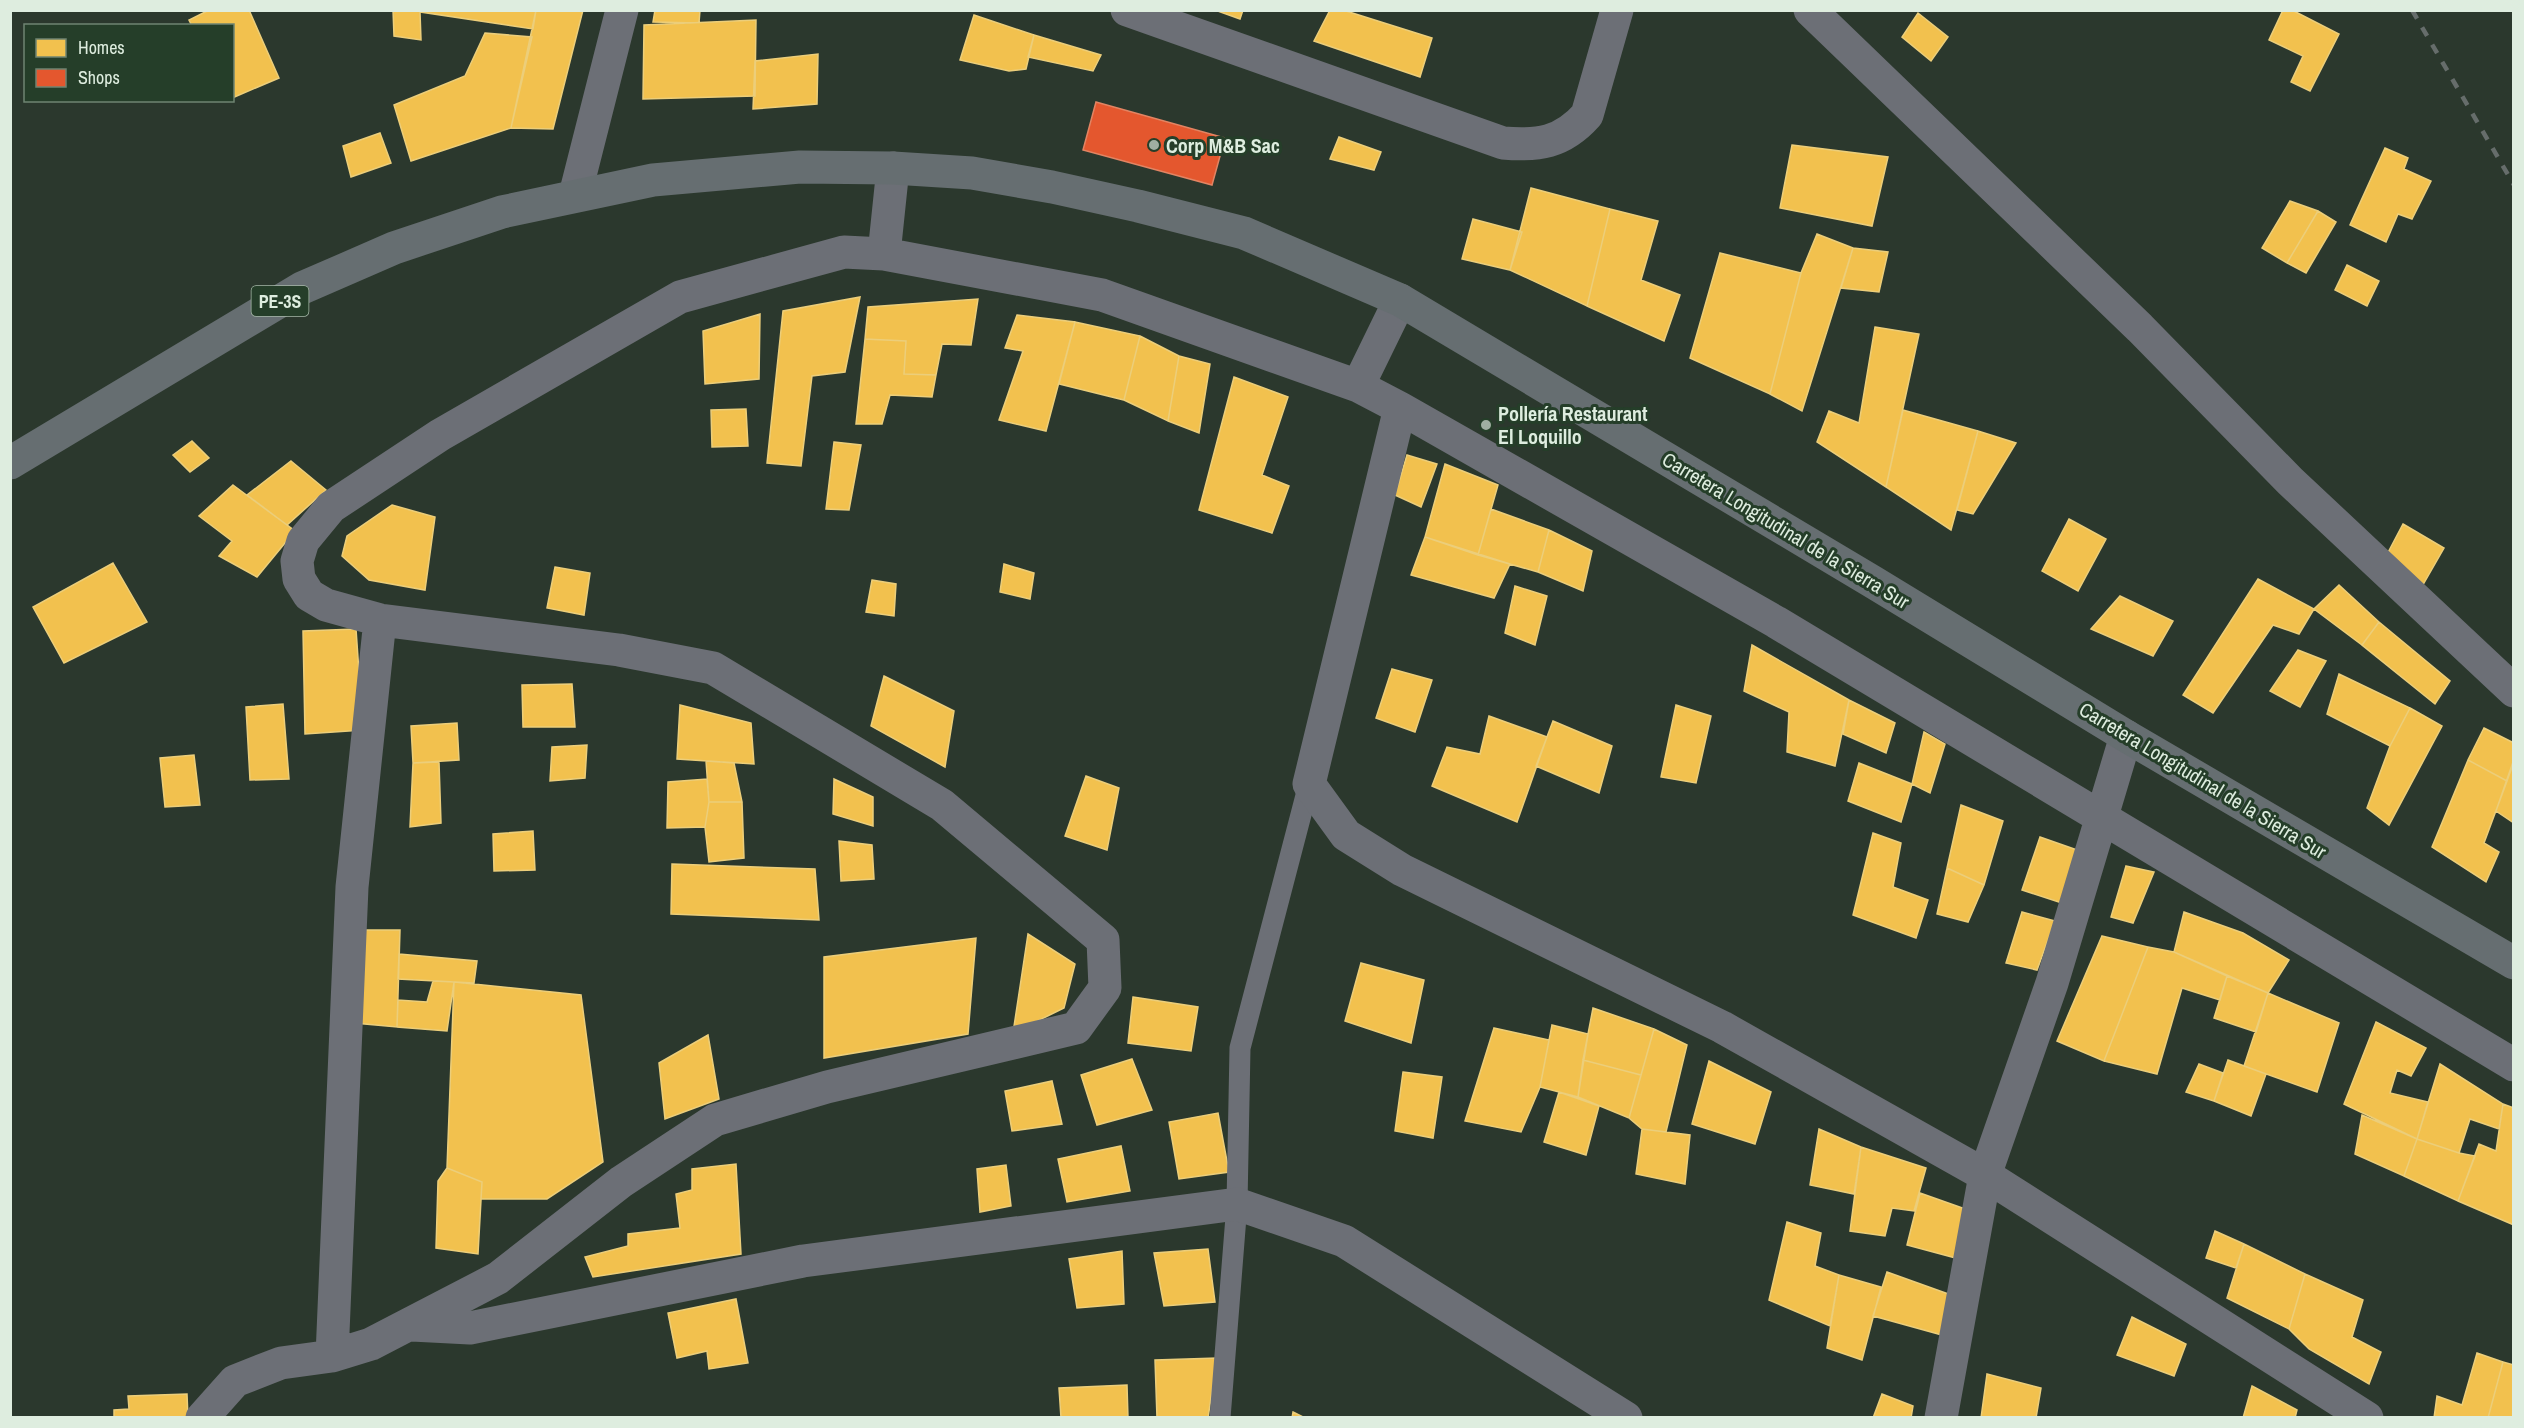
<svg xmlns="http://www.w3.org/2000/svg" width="2524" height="1428" font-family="'Archivo Narrow',sans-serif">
  <rect width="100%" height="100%" fill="#2b382d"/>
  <path fill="#f2c14e" stroke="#ecce7a" stroke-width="1.5" d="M209 10H249L279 78 232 98V26H192L189 20Z
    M393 10H536L533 29 420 12 421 40 394 36Z
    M536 10H583L553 129 511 128Z
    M655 10H700L699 23 653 22Z
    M1215 10H1243L1240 19Z
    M1330 10H1343L1432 38 1420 77 1314 41Z
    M2283 10H2292L2339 34 2310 91 2291 82 2303 56 2269 40Z
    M1918 13 1948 37 1931 61 1902 37Z
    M974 15 1034 35 1026 69 1009 71 960 60Z
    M756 20 755 96 643 99 644 25Z
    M485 33 532 37 511 128 411 161 394 105 465 76Z
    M1034 35 1101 55 1093 71 1028 57Z
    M818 54 817 104 753 109 755 61Z
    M380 133 391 163 351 177 343 146Z
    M1339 137 1381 152 1374 170 1330 159Z
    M1792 145 1888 157 1872 226 1780 208Z
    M2385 148 2408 158 2404 169 2431 181 2412 219 2398 214 2386 242 2350 225Z
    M1531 188 1610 209 1587 306 1510 270Z
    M2290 201 2318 211 2287 263 2262 248Z
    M1610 209 1658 221 1641 280 1680 295 1664 341 1587 306Z
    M2318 211 2336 222 2306 273 2287 263Z
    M1473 219 1522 232 1510 270 1462 259Z
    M1817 234 1853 248 1802 411 1770 394 1801 273Z
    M1853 248 1888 252 1879 292 1841 288Z
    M1720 253 1801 273 1770 394 1690 358Z
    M2347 265 2379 281 2367 306 2335 290Z
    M860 297 845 372 812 376 801 466 767 463 783 311Z
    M978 299 971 345 942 344 936 375 904 374 906 341 865 339 868 307Z
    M760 314 759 379 705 384 703 331Z
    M1017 315 1075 322 1046 431 999 420 1023 351 1005 348Z
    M1075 322 1140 336 1124 400 1059 384Z
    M1875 327 1919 334 1886 487 1817 442 1829 411 1859 423Z
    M1140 336 1179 356 1168 421 1124 400Z
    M865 339 906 341 904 374 936 375 932 397 890 395 882 424H856Z
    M1179 356 1210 364 1199 433 1168 421Z
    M1234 377 1288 397 1262 475 1289 486 1272 533 1199 510Z
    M746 409 748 446 712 447 711 410Z
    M1903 410 1978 431 1951 530 1886 487Z
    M1978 431 2016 443 1973 514 1957 510Z
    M192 441 209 458 190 472 173 455Z
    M834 442 861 445 849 510 826 509Z
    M1407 455 1437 464 1421 507 1395 495Z
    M291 461 326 490 287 525 247 495Z
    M1445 464 1498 485 1478 555 1425 537Z
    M233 485 295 531 257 577 219 556 232 541 199 516Z
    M392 505 435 517 425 590 369 580 342 556 347 536Z
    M1491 509 1549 530 1538 572 1478 555Z
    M2069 519 2106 539 2078 591 2042 571Z
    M2403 524 2444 548 2420 590 2383 562Z
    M1549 530 1592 551 1583 591 1538 572Z
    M1425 537 1510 564 1494 598 1411 575Z
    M113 563 147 622 64 663 33 607Z
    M1004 564 1034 573 1030 599 1000 592Z
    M555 567 590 573 584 615 547 608Z
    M2258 579 2314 609 2299 634 2273 625 2213 713 2183 695Z
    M872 580 896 584 894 616 866 612Z
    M2339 585 2379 622 2362 645 2314 609Z
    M1515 586 1547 596 1535 645 1505 633Z
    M2120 596 2173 621 2153 656 2091 629Z
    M2379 622 2450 681 2435 704 2362 645Z
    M356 629 363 730 305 734 303 631Z
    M1752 645 1849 700 1835 766 1787 752 1789 712 1744 691Z
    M2298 650 2326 661 2300 707 2270 691Z
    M1392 669 1432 680 1415 732 1376 718Z
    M2339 674 2410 708 2390 746 2327 714Z
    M884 676 954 711 945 767 871 726Z
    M572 684 575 727H523L522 685Z
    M1849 700 1895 723 1886 753 1843 734Z
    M283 704 289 779 250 780 246 707Z
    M680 705 751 723 754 764 677 759Z
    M1676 705 1711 716 1696 783 1661 777Z
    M2410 708 2442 726 2389 825 2367 808 2390 746Z
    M1489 716 1547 737 1517 822 1432 786 1447 747 1480 754Z
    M1553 721 1612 746 1599 793 1536 766Z
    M457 723 459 760 413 763 411 726Z
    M2484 728 2514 743V762L2507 781 2468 760Z
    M1924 732 1945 744 1930 793 1912 784Z
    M587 745 585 778 550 781 552 747Z
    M194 755 200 805 165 807 160 758Z
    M2468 760 2507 781 2484 843 2499 852 2486 882 2432 847Z
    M706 761 734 763 742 802H709Z
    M439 762 441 823 410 827 413 763Z
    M2513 762H2514V823L2496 811Z
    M1859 763 1912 784 1901 822 1848 801Z
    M1086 776 1119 788 1107 850 1065 836Z
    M707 779 709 802 705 827 667 828 668 782Z
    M834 779 873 797V826L833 814Z
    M709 802H742L744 858 709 862 705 827Z
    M1961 805 2003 821 1984 885 1947 868Z
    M533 831 535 870 494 871 493 834Z
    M1873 833 1901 843 1893 887 1928 900 1916 938 1853 915Z
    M2040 837 2080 851 2062 903 2022 890Z
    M839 841 872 845 874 879 841 881Z
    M672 864 815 869 819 920 671 914Z
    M2126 866 2154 872 2133 923 2111 917Z
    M1947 868 1984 885 1968 922 1937 914Z
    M2022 912 2055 921 2037 970 2006 963Z
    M2184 912 2243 933 2289 960 2268 993 2174 952Z
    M358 930H400L397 1027 354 1023Z
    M1028 934 1075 964 1064 1008 1013 1033Z
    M2102 936 2148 947 2104 1061 2057 1041Z
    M976 938 968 1034 824 1058V957Z
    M2148 947 2174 952 2227 976 2220 1000 2182 988 2157 1074 2104 1061Z
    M399 954 477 961 474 983 398 979Z
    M1361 963 1424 980 1411 1043 1345 1021Z
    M2227 976 2268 993 2256 1032 2214 1018Z
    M433 981 454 982 447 1031 397 1027 398 1000 427 1002Z
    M454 982 581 995 603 1162 547 1199H481L482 1182 447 1168Z
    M2268 993 2339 1023 2317 1092 2244 1066Z
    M1133 997 1198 1007 1191 1051 1128 1043Z
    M1593 1008 1654 1029 1641 1075 1583 1060Z
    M2376 1022 2426 1048 2411 1076 2397 1070 2390 1093 2428 1102 2417 1139 2344 1104Z
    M1552 1025 1588 1034 1578 1097 1540 1087Z
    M1494 1028 1549 1040 1540 1087 1521 1132 1465 1121Z
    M1654 1029 1687 1045 1666 1132 1642 1129 1629 1118Z
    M708 1035 719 1099 665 1119 659 1063Z
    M1132 1059 1152 1110 1097 1125 1081 1075Z
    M1583 1060 1641 1075 1629 1118 1578 1097Z
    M2228 1060 2266 1074 2251 1116 2214 1101Z
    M1709 1061 1771 1092 1755 1144 1692 1124Z
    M2199 1064 2223 1073 2214 1101 2186 1092Z
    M2440 1064 2503 1104 2499 1129 2470 1119 2459 1153 2417 1139Z
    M1403 1072 1442 1077 1433 1138 1395 1131Z
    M1052 1081 1062 1124 1012 1131 1005 1091Z
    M1559 1092 1599 1106 1586 1155 1544 1142Z
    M2503 1104 2514 1108V1225L2458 1201 2479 1144 2496 1151Z
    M1218 1113 1229 1172 1179 1179 1169 1122Z
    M2362 1115 2417 1139 2404 1176 2355 1154Z
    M1642 1129 1690 1135 1685 1184 1636 1174Z
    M1819 1129 1861 1147 1854 1194 1810 1185Z
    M2417 1139 2459 1153 2475 1156 2458 1201 2404 1176Z
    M1121 1146 1130 1191 1067 1202 1058 1159Z
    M1861 1147 1926 1168 1914 1211 1892 1208 1885 1236 1850 1231Z
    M736 1164 741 1254 593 1277 585 1257 628 1246V1234L680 1228 676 1194 692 1190V1169Z
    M1006 1165 1011 1206 980 1212 977 1169Z
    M447 1168 482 1182 478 1254 436 1248 438 1181Z
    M1920 1193 1971 1211 1963 1260 1907 1245Z
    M1787 1222 1821 1233 1815 1266 1839 1275 1830 1326 1769 1300Z
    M2215 1231 2244 1244 2236 1268 2206 1258Z
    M2244 1244 2305 1274 2289 1329 2227 1298Z
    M1208 1249 1215 1302 1164 1306 1154 1253Z
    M1122 1251 1124 1304 1077 1308 1069 1259Z
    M1887 1272 1954 1296 1942 1335 1873 1316Z
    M2305 1274 2363 1300 2352 1337 2381 1352 2369 1384 2309 1349 2289 1329Z
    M1839 1275 1881 1287 1862 1360 1827 1348Z
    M736 1299 748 1363 709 1369 707 1351 677 1358 668 1313Z
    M2132 1317 2186 1344 2174 1376 2117 1355Z
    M2477 1353 2503 1362 2488 1418H2434L2437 1396 2462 1405Z
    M1217 1358 1208 1418H1157L1155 1360Z
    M2503 1362 2514 1365V1418H2488Z
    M1987 1374 2041 1388 2036 1418H1981Z
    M1127 1385 1128 1418H1061L1059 1388Z
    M2252 1386 2297 1410 2295 1418H2243Z
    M187 1394 188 1418H114V1410L129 1409 128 1396Z
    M1882 1394 1913 1406 1911 1418H1873Z
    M1293 1412 1305 1418H1292Z"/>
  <path fill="#e4572e" stroke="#e28463" stroke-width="1.5" d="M1096 102 1225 138 1212 185 1083 150Z"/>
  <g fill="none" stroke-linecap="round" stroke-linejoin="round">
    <path stroke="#6c6f76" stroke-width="21" d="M1220 1418 1237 1204 1240 1048 1309 784"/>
    <path stroke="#6c6f76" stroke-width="33" d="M1127 10 1503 143C1538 146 1562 143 1587 115L1617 10
      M1810 10 2140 328 2290 481 2514 691
      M575 195 622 10
      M884 254 1102 295 1358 386
      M1400 300 1358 386 1400 408 1309 784 1346 835 1402 870 1722 1027 1985 1175 2367 1418
      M1400 408 1776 622 2514 1065
      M412 1325 470 1328 803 1261 1237 1204 1344 1241 1626 1418
      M332 1356 352 887 380 620
      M202 1418 235 1381 281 1363 332 1356 371 1344 498 1278 621 1182 715 1120 827 1087 1076 1028 1105 988 1103 940 942 805 713 668 619 650 380 620 326 605 309 595 299 579 297 561 303 541 331 507 440 435 680 297 844 252 884 254 893 168
      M1941 1418 1985 1175 2052 983 2126 736"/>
    <path stroke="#666e71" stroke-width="33" d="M10 463 302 288 394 248 502 212 653 180 800 167 893 168 972 173 1052 187 1138 206 1244 233 1400 300 1873 582 2126 736 2514 963"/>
    <path stroke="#666d6b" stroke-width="4.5" stroke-dasharray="10 10" stroke-linecap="butt" d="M2412 10 2514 185"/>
  </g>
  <g fill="#9faea1" stroke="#253e29" stroke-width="2">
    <circle cx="1154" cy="145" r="6"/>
    <circle cx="1486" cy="425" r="6"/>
  </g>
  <g text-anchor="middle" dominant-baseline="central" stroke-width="6" stroke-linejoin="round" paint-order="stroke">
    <rect fill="#253e29" stroke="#a6b8a8" stroke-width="1.5" x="251.5" y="286" width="57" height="30" rx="4.5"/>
    <g font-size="18" font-weight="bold" fill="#deeddf">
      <text x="280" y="301">PE-3S</text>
    </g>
    <g font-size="20" font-weight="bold" fill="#deeddf" stroke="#253e29" text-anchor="start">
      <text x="1166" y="145">Corp M&amp;B Sac</text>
      <text x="1498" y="413">Pollería Restaurant<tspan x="1498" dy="23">El Loquillo</tspan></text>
    </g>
    <g font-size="20" fill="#deeddf" stroke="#253e29">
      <text transform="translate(1786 530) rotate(31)">Carretera Longitudinal de la Sierra Sur</text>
      <text transform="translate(2203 780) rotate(31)">Carretera Longitudinal de la Sierra Sur</text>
    </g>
  </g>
  <rect width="2524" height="1428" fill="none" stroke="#deeddf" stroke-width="24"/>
  <rect x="24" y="24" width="210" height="78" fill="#253e29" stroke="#6f8472" stroke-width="1.5"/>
  <rect x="36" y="39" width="30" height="18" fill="#f2c14e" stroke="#6f8472" stroke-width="1.5"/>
  <text x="78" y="54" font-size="18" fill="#deeddf">Homes</text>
  <rect x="36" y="69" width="30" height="18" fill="#e4572e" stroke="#6f8472" stroke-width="1.5"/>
  <text x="78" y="84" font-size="18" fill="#deeddf">Shops</text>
</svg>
